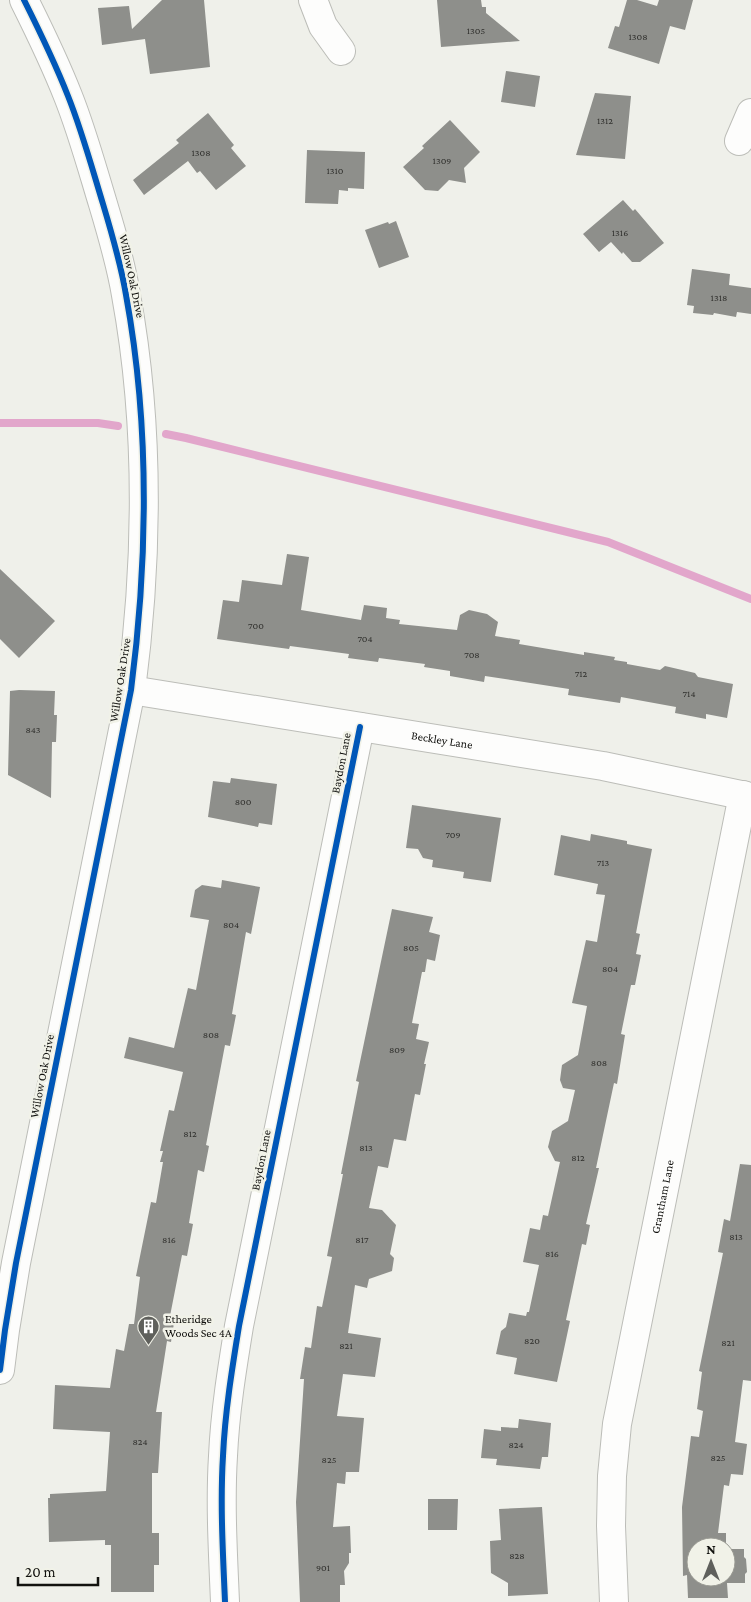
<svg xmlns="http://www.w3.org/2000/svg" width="751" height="1602" font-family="'Crimson Pro',serif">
  <rect width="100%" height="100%" fill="#eff0ea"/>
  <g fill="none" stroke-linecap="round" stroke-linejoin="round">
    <path stroke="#e2a6cb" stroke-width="8" d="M0 423H98L118 426
      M166 434 186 438 608 542 751 599"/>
  </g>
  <path fill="#8e8f8b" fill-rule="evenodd" d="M162 0H204L210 67 150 74 145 39 102 45 98 8 129 6 132 29Z
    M437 0H481L482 7H486V13L520 41 441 47Z
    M627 0H637L657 6 659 0H693L685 30 670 26 659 64 608 48 615 26 619 27Z
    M506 71 540 76 535 107 501 102Z
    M595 93 631 96 625 159 576 155Z
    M208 113 234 145 231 148 246 166 216 190 200 171 197 173 188 161 144 195 133 180 179 143 176 140Z
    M450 120 480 152 464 168 466 183 449 180 438 191 425 190 403 167 424 148 422 146Z
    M307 150 365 152 364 189 348 188V191L339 190 338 204 305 203Z
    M623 200 633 211 635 209 664 243 640 262H632L623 252 622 254 611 242 599 252 583 234Z
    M396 221 409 257 379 268 365 230 388 222 389 224Z
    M692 269 730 274 729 285 751 288V314L737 312 736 317 714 313 713 315 693 313 694 306 687 305Z
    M287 554 309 557 301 610 361 620 364 605 387 608 386 618 400 620 399 624 457 630 460 615 469 610 487 614 498 622 495 636 520 640 519 644 584 655V652L615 657 614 660 627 662V664L660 670 665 666 695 673 698 677 733 684 727 718 706 714V719L675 713 676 707 621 697 620 703 568 695 569 689 485 676 484 682 450 676V671L424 667 425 664 379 658 378 662 348 658 349 654 290 646 289 649 217 639 223 600 239 602 242 580 282 585Z
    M0 569 55 621 19 658 0 639Z
    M19 690 55 691 54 715H57L56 742H52L51 798 8 775 10 691Z
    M231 778 277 784 272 825 259 823 258 827 208 817 213 781 230 783Z
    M412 805 501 818 491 882 463 878 464 872 432 867 433 860 423 858 418 849 406 848Z
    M591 834 627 841V844L652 849 636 933 640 934 636 954 641 955 635 985H631L621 1034 625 1035 617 1084 614 1083 596 1168H599L586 1224 590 1225 586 1245 582 1244 566 1320 570 1321 557 1382 514 1374 517 1358 496 1354 501 1331 506 1327 509 1313 526 1316 527 1312H529L539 1265 523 1262 530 1228 540 1230 543 1215 548 1216 560 1162 555 1161 548 1147 552 1131 568 1121 575 1090 563 1088 560 1080 562 1065 578 1055 587 1006 572 1003 586 940 597 942 605 895 596 894 598 884 554 875 561 835 590 841Z
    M222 880 260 887 251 934 246 932 232 1014 236 1015 230 1046 225 1045 206 1145 209 1146 204 1172 198 1170 189 1223 193 1224 187 1256 182 1255 170 1316 175 1317 171 1342 167 1341 156 1412H162L158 1473H152V1533H159V1565H154V1592H111V1545H105V1540L49 1542 48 1498H50V1494L106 1491 110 1432 53 1429 55 1385 110 1388 116 1349 124 1351 129 1324H134L140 1277 136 1276 151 1202 156 1203 163 1162H160L163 1151H160L169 1110 174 1111 183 1072 124 1058 129 1037 174 1048 188 988 196 990 209 920 190 917 195 890 202 885 221 888Z
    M392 909 433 917 429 932 440 935 435 961 427 959 425 972H422L412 1023 419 1024 416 1039 429 1042 424 1064H426L420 1095 415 1094 406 1141 394 1139 388 1168 378 1166 369 1208 382 1210 396 1225 390 1254 394 1258 392 1271 369 1279 367 1288 355 1285 348 1333 381 1338 375 1377 343 1374 337 1416 364 1418 359 1472H346L345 1484 337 1483 333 1527 350 1526 351 1553H349V1563L344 1571 345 1585H340V1602H300L296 1502 304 1379H300L305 1347 311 1348 317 1306 322 1307 332 1257 327 1256 343 1174H341L359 1082 356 1081Z
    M740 1164 751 1165V1381L743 1380 735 1442 747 1444 743 1475 731 1474 729 1486 724 1485 718 1533H726V1549H744V1557L746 1559 747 1572 745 1574V1583H727L728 1598H688L687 1575 683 1576 682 1507 691 1436 699 1437 703 1411 697 1409 702 1372 699 1371 723 1253 718 1252 724 1219 730 1221ZM696 1547H726V1577H696Z
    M519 1419 551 1423 548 1457H542L540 1469 496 1465 497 1459 481 1458 484 1429 501 1431V1427L518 1428Z
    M428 1499H458L457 1530H428Z
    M542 1507 548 1594 508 1596V1583L491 1573 490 1541 501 1540 499 1509Z"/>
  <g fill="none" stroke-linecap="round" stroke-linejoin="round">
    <defs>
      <g id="minor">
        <path d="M313 0 323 26 341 51"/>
        <path d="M739 141 751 113"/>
        <path id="s1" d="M131 690 603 766 751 797"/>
        <path d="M0 1370 5 1330 16 1263 131 690C148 559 150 426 126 295 121 264 112 234 103 204 92 168 82 131 68 96 55 63 40 32 24 0"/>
        <path d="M225 1602C223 1554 220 1504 223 1456 225 1412 232 1369 239 1326L360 727"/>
        <path id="s2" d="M614 1602 611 1526 612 1476 617 1424 743 795"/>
      </g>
    </defs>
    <use href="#minor" stroke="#bcbdb8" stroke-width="30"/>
    <use href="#minor" stroke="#fdfdfc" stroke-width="28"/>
    <defs>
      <path id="cycleway" d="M0 1370 5 1330 16 1263 131 690C148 559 150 426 126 295 121 264 112 234 103 204 92 168 82 131 68 96 55 63 40 32 24 0
        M225 1602C223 1554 220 1504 223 1456 225 1412 232 1369 239 1326L360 727"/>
    </defs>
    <use href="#cycleway" stroke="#f1f2e8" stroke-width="9"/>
    <use href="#cycleway" stroke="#0057b8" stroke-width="6"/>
  </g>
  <defs>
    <symbol id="building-pin" viewBox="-11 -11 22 30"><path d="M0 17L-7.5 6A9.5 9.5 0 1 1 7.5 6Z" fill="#5f605c" stroke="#f1f2e8"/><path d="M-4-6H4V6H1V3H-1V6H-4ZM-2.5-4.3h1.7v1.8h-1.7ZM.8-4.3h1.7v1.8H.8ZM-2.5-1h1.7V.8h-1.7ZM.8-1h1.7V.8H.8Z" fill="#fff"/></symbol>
  </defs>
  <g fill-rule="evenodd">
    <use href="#building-pin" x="136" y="1314" width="25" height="34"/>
  </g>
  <g text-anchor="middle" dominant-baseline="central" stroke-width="5" stroke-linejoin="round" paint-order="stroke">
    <g font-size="10" fill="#31312e">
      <text x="476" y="30">1305</text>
      <text x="638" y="36">1308</text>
      <text x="605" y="120">1312</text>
      <text x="201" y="152">1308</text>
      <text x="442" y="160">1309</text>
      <text x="335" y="170">1310</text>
      <text x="620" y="232">1316</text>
      <text x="719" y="297">1318</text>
      <text x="256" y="625">700</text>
      <text x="365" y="638">704</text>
      <text x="472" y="654">708</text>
      <text x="581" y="673">712</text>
      <text x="689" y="693">714</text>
      <text x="33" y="729">843</text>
      <text x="243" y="801">800</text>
      <text x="453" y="834">709</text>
      <text x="603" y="862">713</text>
      <text x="231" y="924">804</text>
      <text x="411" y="947">805</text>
      <text x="610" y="968">804</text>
      <text x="211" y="1034">808</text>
      <text x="397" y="1049">809</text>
      <text x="599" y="1062">808</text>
      <text x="190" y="1133">812</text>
      <text x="366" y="1147">813</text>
      <text x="578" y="1157">812</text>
      <text x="736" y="1236">813</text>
      <text x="169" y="1239">816</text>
      <text x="362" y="1239">817</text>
      <text x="552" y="1253">816</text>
      <text x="532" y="1340">820</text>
      <text x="728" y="1342">821</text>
      <text x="346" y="1345">821</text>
      <text x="140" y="1441">824</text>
      <text x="516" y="1444">824</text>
      <text x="718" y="1457">825</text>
      <text x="329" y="1459">825</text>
      <text x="517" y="1555">828</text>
      <text x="323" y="1567">901</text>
    </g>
    <g font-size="12" fill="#12120f" stroke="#f1f2e8">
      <text transform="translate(132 276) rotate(78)">Willow Oak Drive</text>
      <text transform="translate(120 680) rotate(-81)">Willow Oak Drive</text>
      <text stroke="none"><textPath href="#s1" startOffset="315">Beckley Lane</textPath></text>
      <text transform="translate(341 763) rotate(-79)">Baydon Lane</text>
      <text transform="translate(42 1076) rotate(-79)">Willow Oak Drive</text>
      <text transform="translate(261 1160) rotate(-79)">Baydon Lane</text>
      <text stroke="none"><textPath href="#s2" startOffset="410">Grantham Lane</textPath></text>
    </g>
    <g font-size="12" fill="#12120f" stroke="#f1f2e8" text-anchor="start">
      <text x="165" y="1319">Etheridge<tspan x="165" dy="14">Woods Sec 4A</tspan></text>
    </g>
  </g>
  <g transform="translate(711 1562)"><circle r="24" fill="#f1f2e8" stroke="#989891"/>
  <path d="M0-4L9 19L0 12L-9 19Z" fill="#5f605c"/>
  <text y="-8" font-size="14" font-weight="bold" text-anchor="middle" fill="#12120f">N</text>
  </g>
  <path d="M18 1577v8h80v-8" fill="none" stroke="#12120f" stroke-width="2.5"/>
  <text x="25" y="1577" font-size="15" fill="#12120f" stroke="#f1f2e8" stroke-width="4" paint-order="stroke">20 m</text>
</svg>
